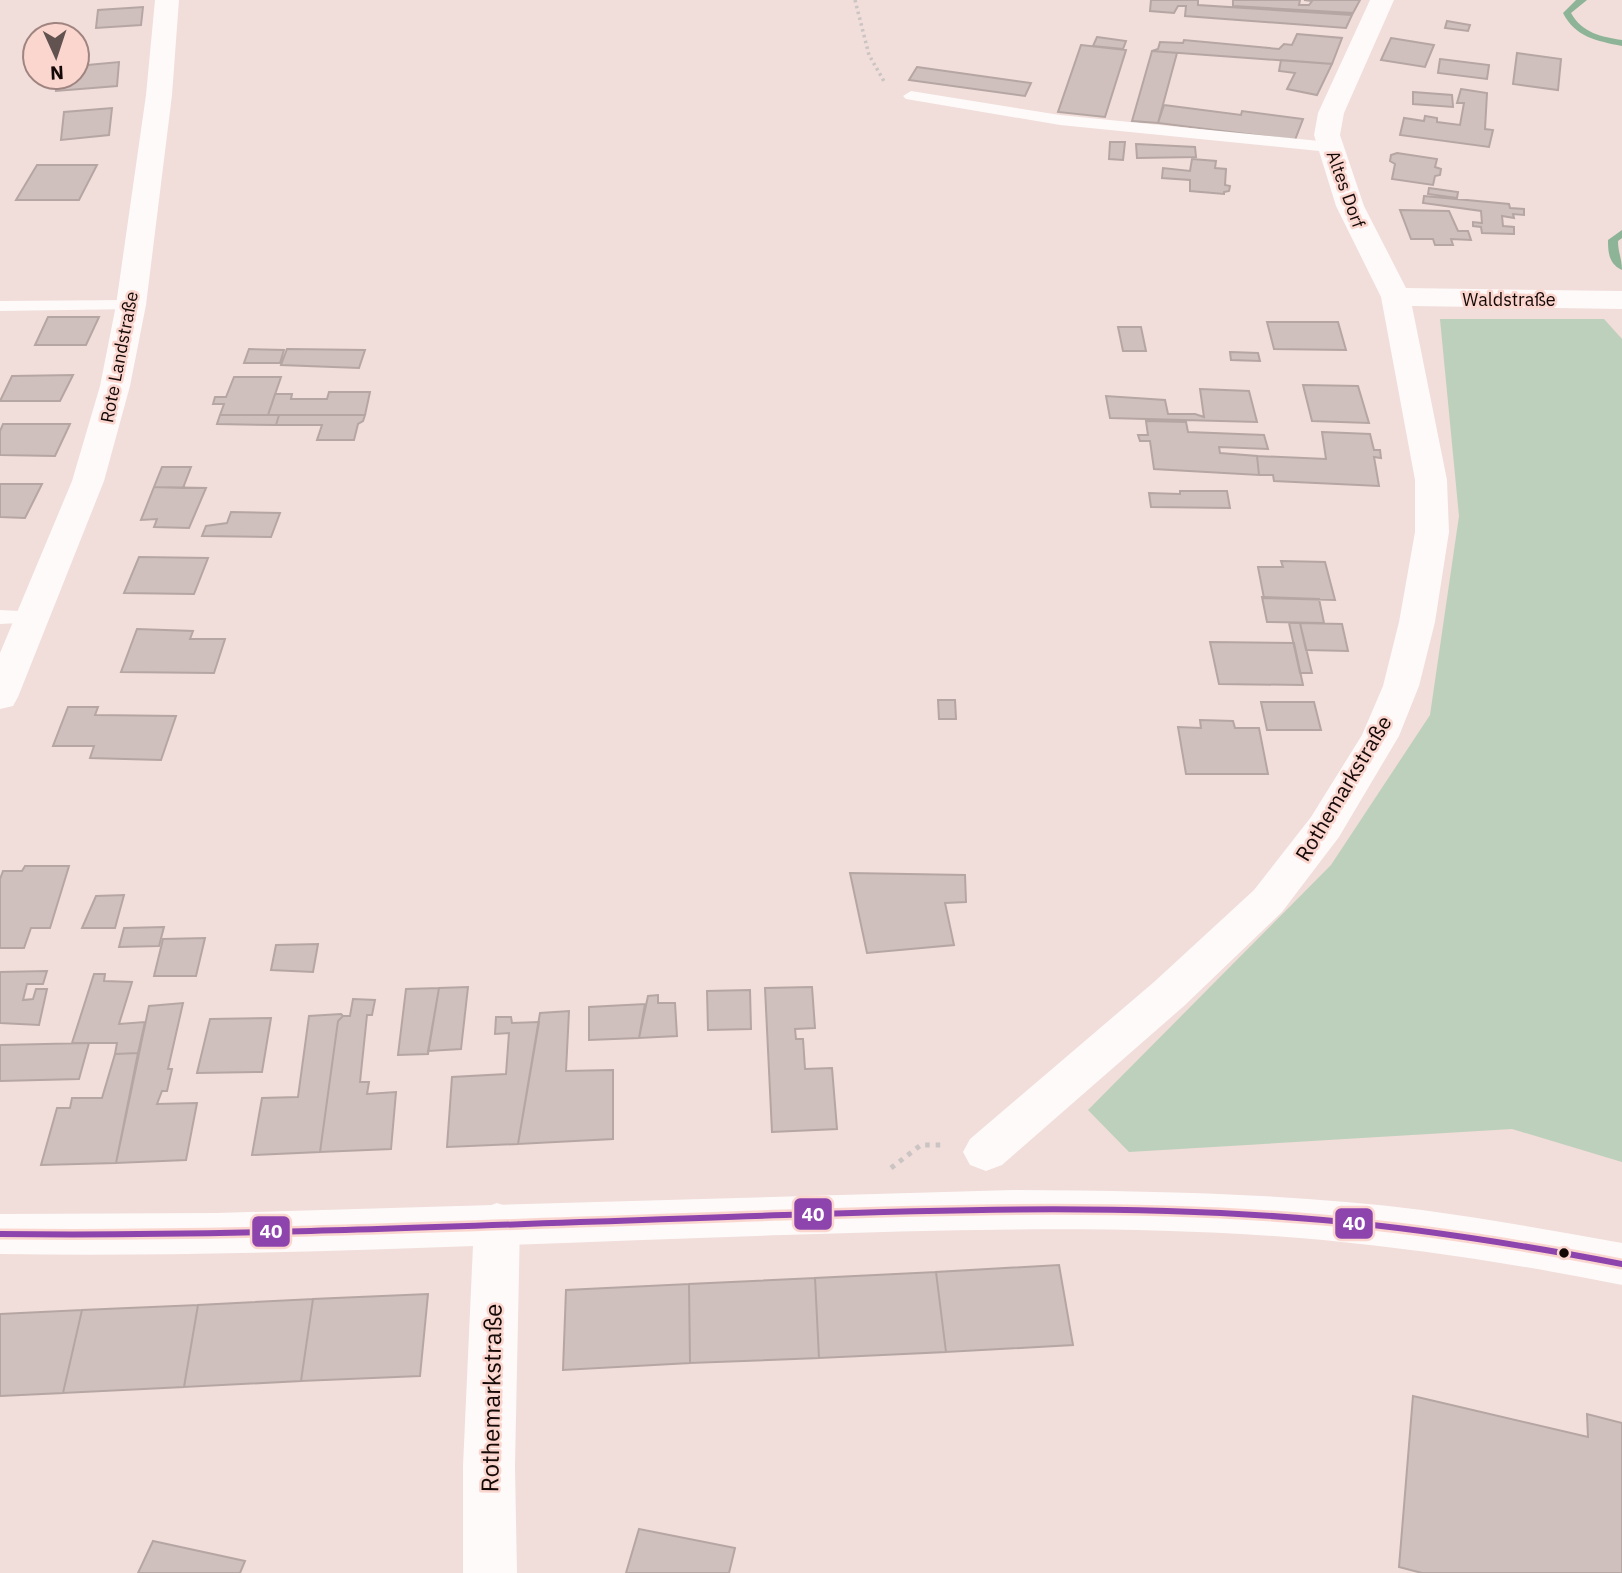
<svg xmlns="http://www.w3.org/2000/svg" width="1622" height="1573" font-family="'IBM Plex Sans',sans-serif">
  <rect width="100%" height="100%" fill="#f1ddd9"/>
  <path fill="#bdd0bc" d="M1440 319H1604L1622 339V1162L1512 1129 1129 1152 1088 1110 1331 865 1430 715 1459 516Z"/>
  <g fill="none" stroke-linecap="round" stroke-linejoin="round">
    <path fill="#8eb498" fill-rule="evenodd" d="M1576 0H1587L1571 13C1582 33 1602 37 1622 40V46C1597 41 1575 37 1563 13Z
      M1622 230V238L1618 241C1618 252 1622 259 1622 270 1609 264 1608 253 1608 240Z"/>
  </g>
  <path fill="#cfc0bd" stroke="#b5a6a3" stroke-width="2" d="M1151 0H1198V5L1352 15 1346 28 1185 16 1186 6H1178L1174 13 1150 11Z
    M1233 0H1300L1299 5H1309L1312 1 1304 0H1360L1353 13 1233 6Z
    M143 7 141 25 96 28 98 10Z
    M1447 21 1470 25 1468 31 1445 28Z
    M1297 34 1342 38 1332 64 1152 51 1158 49 1160 42 1183 43 1184 40 1279 49 1284 44 1292 45Z
    M1097 37 1126 41 1123 49 1093 46Z
    M1391 38 1434 45 1425 67 1381 60Z
    M1081 45 1126 50 1105 117 1058 112Z
    M1152 51 1177 53 1158 123 1132 121Z
    M1517 53 1561 59 1558 90 1513 84Z
    M1440 59 1489 65 1487 79 1438 73Z
    M1281 60 1332 64 1317 95 1287 89 1295 73 1279 71Z
    M119 62 117 86 56 91 58 77H77V66Z
    M917 67 1031 83 1025 96 909 80Z
    M1461 89 1487 93 1485 129 1493 130 1489 147 1400 135 1404 118 1424 121 1425 116 1437 118V122L1460 125 1464 103H1457Z
    M1413 92 1452 95 1453 107 1413 104Z
    M1164 105 1241 115 1242 111 1303 119 1295 140 1158 123Z
    M112 108 109 135 61 140 64 112Z
    M1110 142H1125L1123 160 1109 159Z
    M1136 144 1195 147 1196 157 1137 158Z
    M1397 153 1437 159 1435 167 1441 169 1440 175 1435 176 1433 185 1392 179 1395 164 1390 161 1391 155Z
    M1192 159 1216 161 1215 168 1226 169 1225 185 1230 186 1229 191 1224 192V194L1190 191V180L1162 178 1163 168 1190 171Z
    M37 165H97L79 200H16Z
    M1429 188 1458 192 1457 198 1428 194Z
    M1424 196 1509 204 1510 208 1524 209V215L1513 214 1514 218 1502 216 1503 226 1514 227V234L1482 233 1481 227 1473 226V222L1482 223 1481 211 1423 203Z
    M1400 210 1449 211 1458 231H1468L1471 240 1451 239 1453 245H1435L1433 239H1411Z
    M48 317H99L86 345H35Z
    M1267 322H1338L1346 350 1274 349Z
    M1118 327H1141L1146 351H1123Z
    M249 349 284 350 280 363H244Z
    M287 349 365 350 359 368 281 365Z
    M1230 352 1258 353 1260 361 1231 360Z
    M73 375 60 401H0L12 376Z
    M234 377H281L268 415H220L224 404H213L215 397H226Z
    M1303 385 1358 386 1369 423 1312 421Z
    M1200 389 1249 391 1257 422 1110 418 1106 396 1165 400 1168 414H1195L1204 417Z
    M329 392H370L365 415H268L275 394H292L291 399H327Z
    M220 415H279L276 425 217 424Z
    M279 415H365L363 421 358 424 354 440H317L322 425H276Z
    M1146 421 1186 422 1188 432 1264 435 1268 449 1219 447 1220 453 1257 456 1259 475 1154 469 1150 441H1140L1138 435H1148Z
    M3 424H70L55 456 0 455V431Z
    M1322 432 1370 434 1374 450H1380L1381 458 1374 457 1379 486 1274 481 1273 475H1259L1257 456 1326 459Z
    M162 467H191L183 488 154 487Z
    M0 484H42L25 518 0 517Z
    M154 487 206 488 189 528 154 527 157 519 141 520Z
    M1180 491H1227L1230 508 1151 507 1149 493 1180 494Z
    M231 512 280 513 271 537 202 536 206 526 227 523Z
    M139 557 208 558 194 594 124 593Z
    M1281 561 1325 562 1335 600 1264 598 1258 567H1283Z
    M1262 597 1319 599 1324 623 1267 622Z
    M1289 623H1300L1312 673H1300Z
    M1300 623 1342 624 1348 651 1306 650Z
    M137 629 193 631 190 639H225L214 673 121 672Z
    M1210 642 1294 643 1303 685 1219 684Z
    M938 700H955L956 719H939Z
    M1261 702H1314L1321 730H1267Z
    M68 707H98L95 715 176 716 161 760 90 758 94 746H53Z
    M1200 720 1233 721 1235 728H1259L1268 774H1186L1178 727 1201 728Z
    M25 866H69L50 928H31L24 948H0V879L3 871H22Z
    M850 873 965 875 966 902 945 903 954 945 867 953Z
    M124 895 115 928H82L96 896Z
    M164 927 159 946 119 947 124 928Z
    M205 938 196 976H154L163 939Z
    M318 944 313 972 271 970 276 945Z
    M47 971 43 984H27L23 1000 33 999 36 989H47L39 1025 0 1023V972Z
    M94 974H105L104 981 132 982 119 1024 145 1022 138 1053 115 1054 117 1043H72Z
    M468 987 461 1049 428 1051 439 988Z
    M812 987 815 1028 795 1029 796 1039H803L805 1069 832 1068 837 1129 772 1132 765 988Z
    M439 988 428 1054 398 1055 406 989Z
    M750 990 751 1029 708 1030 707 991Z
    M658 995V1003H675L677 1036 639 1038 648 996Z
    M353 999 375 1000 372 1015H367L360 1082H369L367 1094 396 1092 391 1149 320 1152 338 1021 343 1016H350Z
    M183 1003 168 1069H172L167 1091H162L157 1104 197 1103 186 1160 116 1163 149 1006Z
    M645 1004 639 1038 589 1040V1007Z
    M569 1011 566 1071 613 1070V1139L518 1144 540 1013Z
    M341 1014 343 1016 338 1021 320 1152 252 1155 262 1098 298 1097 309 1016Z
    M496 1017H511L512 1023 539 1022 518 1144 447 1147 452 1077 506 1074 509 1033 495 1034Z
    M271 1018 262 1072 197 1073 210 1019Z
    M89 1043 79 1079 0 1081V1045Z
    M138 1053 116 1163 41 1165 57 1108H70L72 1098H102L115 1054Z
    M1059 1265 1073 1345 946 1352 936 1272Z
    M936 1272 946 1352 819 1358 815 1278Z
    M815 1278 819 1358 690 1363 689 1284Z
    M689 1284 690 1363 563 1370 566 1290Z
    M428 1294 420 1376 301 1381 313 1299Z
    M313 1299 301 1381 184 1387 198 1305Z
    M198 1305 184 1387 63 1393 82 1310Z
    M82 1310 63 1393 0 1396V1314Z
    M1413 1396 1588 1437 1587 1414 1622 1423V1573H1422L1399 1567Z
    M639 1529 735 1548 729 1573H626Z
    M153 1541 245 1561 240 1573H138Z"/>
  <g fill="none" stroke-linecap="round" stroke-linejoin="round">
    <path stroke="#cac4c3" stroke-width="3.5" stroke-dasharray="2.5 3.5" stroke-linecap="butt" d="M855 0 869 55 885 83"/>
    <path stroke="#cac4c3" stroke-width="5" stroke-dasharray="4.5 6" stroke-linecap="butt" d="M891 1168 921 1145H944"/>
    <path fill="#fdfaf9" fill-rule="evenodd" d="M911 91 1060 115 1329 142 1337 147 1329 152 1060 125 906 99 903 96Z
      M131 300 140 305 137 309 0 311V301Z
      M0 610 39 612 42 617 39 622 0 624Z"/>
    <path fill="#fdfaf9" fill-rule="evenodd" d="M155 0H179L172 95 146 305 130 386 104 481 18 697 13 706 0 709V653L72 481 100 386 116 305 146 95Z
      M1370 0H1394L1344 113 1340 135 1364 206 1406 288 1622 291V309L1412 306 1447 480 1449 532 1435 622 1419 686 1399 736 1339 837 1282 912 1184 1006 1002 1165 986 1171 970 1165 963 1152 970 1139 1154 982 1254 890 1311 817 1362 735 1383 686 1399 622 1415 532V480L1381 297 1336 206 1314 135 1318 113Z
      M497 1203 514 1209 520 1223 515 1466 517 1573H463V1466L474 1223 480 1209Z"/>
    <path fill="#fdfaf9" fill-rule="evenodd" d="M1013 1190C1150 1191 1287 1193 1422 1210 1489 1219 1556 1231 1622 1243V1285C1523 1265 1424 1250 1323 1240 1144 1224 963 1229 784 1235 523 1243 261 1258 0 1254V1214L216 1213Z"/>
    <defs>
      <path id="bus-1" d="M0 1234C261 1237 523 1223 784 1215 963 1209 1144 1204 1323 1220 1424 1229 1523 1245 1622 1264"/>
    </defs>
    <use href="#bus-1" stroke="#fbd6cf" stroke-width="11"/>
    <use href="#bus-1" stroke="#8e44ad" stroke-width="6"/>
  </g>
  <circle fill="#150908" stroke="#fbd6cf" stroke-width="2.5" cx="1564" cy="1253" r="6"/>
  <g text-anchor="middle" dominant-baseline="central" stroke-width="5" stroke-linejoin="round" paint-order="stroke">
    <g font-size="18" fill="#150908" stroke="#fbd6cf">
      <text transform="translate(1346 189) rotate(70)">Altes Dorf</text>
      <text x="1509" y="299">Waldstraße</text>
      <text transform="translate(119 357) rotate(-79)">Rote Landstraße</text>
    </g>
    <g font-size="21" fill="#150908" stroke="#fbd6cf">
      <text transform="translate(1343 788) rotate(-59)">Rothemarkstraße</text>
    </g>
    <g font-size="24" fill="#150908" stroke="#fbd6cf">
      <text transform="translate(491 1398) rotate(-89)">Rothemarkstraße</text>
    </g>
  </g>
  <g stroke="#fbd6cf" stroke-width="2.5">
    <rect x="793" y="1197" width="40" height="34" rx="7" fill="#8e44ad"/>
    <rect x="1334" y="1207" width="40" height="33" rx="7" fill="#8e44ad"/>
    <rect x="251" y="1215" width="40" height="33" rx="7" fill="#8e44ad"/>
  </g>
  <g font-size="19" text-anchor="middle" font-weight="bold" fill="#fff">
    <text x="813" y="1221">40</text>
    <text x="1354" y="1230">40</text>
    <text x="271" y="1238">40</text>
  </g>
  <g transform="translate(56 56) rotate(177)"><circle r="33" fill="#fbd6cf" stroke="#9f847f" stroke-width="2"/>
  <path d="M0-5L12 26L0 18L-12 26Z" fill="#625351"/>
  <text y="-10" font-size="19" font-weight="bold" text-anchor="middle" fill="#150908">N</text>
  </g>
</svg>
